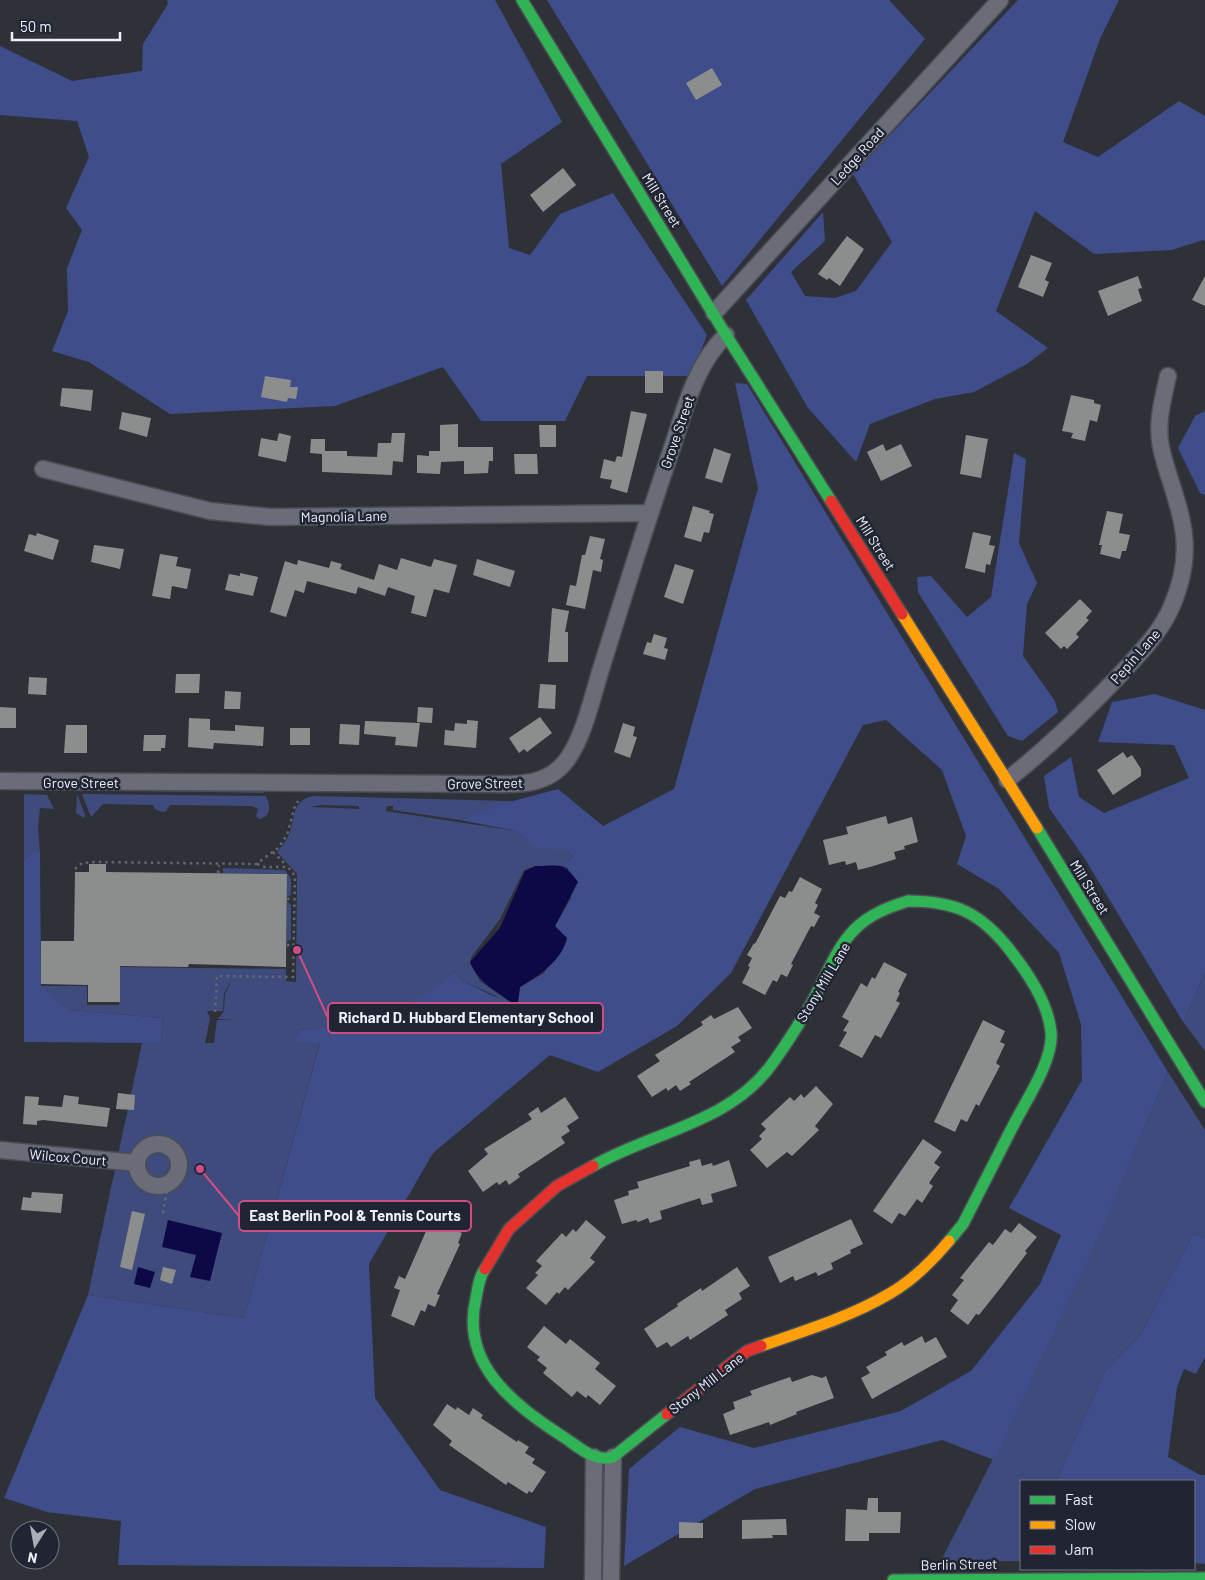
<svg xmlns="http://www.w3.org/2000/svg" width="1205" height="1580" font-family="Barlow,sans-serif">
  <rect width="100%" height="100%" fill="#2f3139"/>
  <path fill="#3f4b7d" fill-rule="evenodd" d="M83 787 260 790 264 793 78 790Z
    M24 794 47 795 54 809 40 808 38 827 40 853H31L24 861Z
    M77 794 85 815 84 818 76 813Z
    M82 794 266 796C271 806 271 817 259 819L256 816 258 809 252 806 170 805 166 811 162 812 155 809 153 805 103 804 91 817Z
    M314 796 515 801 460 820 393 810V806H387L386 811 517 831C536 850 544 846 568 850L573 857 562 866H535L524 870 500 919 472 956 470 962 480 981 513 1004 461 980 455 971C439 986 410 1005 390 1012 362 1023 329 1026 300 1030L294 1042H320L244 1318 88 1295 142 1043H161L163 1018 69 1010 45 991 49 986H87V1005H119L120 967 286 969V981L296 982 297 874 277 852C282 846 287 840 290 832 295 816 293 799 314 796ZM320 805 359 806V809L311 807ZM232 980 225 994 224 1011 218 1019 237 1020H217L214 1043H205L210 1018 207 1011H223L224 993Z
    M223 868 285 870 291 879V895L287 897V874L223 873Z
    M287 901 291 905V939L287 942Z
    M1205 973V1051L1183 1022Z
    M1168 1072 1205 1130V1238L1193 1234 1141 1334 1105 1371 1056 1481H1021V1561L940 1562C1024 1403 1098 1239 1168 1072Z"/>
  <path fill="#3f4d8a" d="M167 0H495L562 122 501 164 509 248 530 255 560 214 613 193 707 335 691 376H587L565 421H481L443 367 335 406 170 414 89 362 52 351 68 311 67 268 82 230 66 208 89 157 77 121 0 115V46L72 81 142 71 143 44 168 4Z
    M547 0H889L925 39 722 286Z
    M1018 0H1119L1100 39 1063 142 1098 157 1179 101 1205 116V241L1203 240 1172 250 1094 254 1035 211 996 311 1048 348 1027 364 974 392 935 399 870 424 856 462 808 408 746 300 823 212 825 241 791 272 805 296 835 298 856 291 892 242 853 174Z
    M735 383 747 384 1168 1072 1097 1240 994 1460 942 1440 755 1489 624 1566 629 1469 680 1427 754 1448 901 1411 971 1371 1040 1284 1061 1235 1009 1208 1082 1080 1081 1024 1059 953 999 889 957 864 966 836 942 770 886 720 863 725 731 973 677 1026 598 1072 550 1055 433 1153 369 1264 375 1398 440 1490 546 1527 544 1568 118 1565 121 1521 47 1512 4 1498 88 1295 244 1318 320 1043 293 1042 300 1030C329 1026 362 1023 390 1012 410 1004 439 986 455 971L461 980 493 996 517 1003 520 987 544 973 566 938 555 926 571 898 568 868 562 866 573 857 568 850 535 848 517 831 460 820 509 802 558 789 603 826 674 789 758 488Z
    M1205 411V495L1200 493 1178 448 1195 416Z
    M1014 453 1026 459 1019 543 1037 583 1027 604 1023 656 1055 701 1058 712 1022 741 1008 736 918 592 917 577 931 576 967 617 991 597Z
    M1155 694 1205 710V973L1183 1022 1085 859 1049 808 1044 776 1071 757 1079 797 1104 813 1189 778 1174 745 1098 742 1112 702Z
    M31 853H40L41 986H49L46 991 69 1010 163 1018 161 1043 24 1042V861Z
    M1193 1234 1205 1238V1357L1196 1374 1184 1369 1177 1387 1168 1457 1200 1475H1205V1564L1194 1563V1481H1056L1105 1371 1141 1334Z"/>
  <path fill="#0d0846" d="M536 866C560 866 563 861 578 882L555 926 567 938C562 961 538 976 520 987L518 1003 513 1004C495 989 479 984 470 962L500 928 525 871Z
    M168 1220 222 1233 210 1281 190 1277 196 1255 162 1247Z
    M138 1267 155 1272 150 1288 134 1284Z"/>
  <path fill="#8c8e8e" d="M712 68 722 85 696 100 686 83Z
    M563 168 576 185 543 212 530 195Z
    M847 236 864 249 840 286 829 278 827 280 818 274Z
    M1031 255 1052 263 1045 280 1049 282 1043 297 1018 287Z
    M1138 276 1142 288 1138 289 1142 301 1108 316 1098 291Z
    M1205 276V306L1192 300Z
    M645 371H663V393H645Z
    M265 376 291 380 290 387H298L296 399 288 398 287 402 261 397Z
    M62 388 93 390 91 411 60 406Z
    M1071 395 1094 400V403L1101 405 1097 422 1090 420 1085 441 1071 438 1073 433 1062 431Z
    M631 411 647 414 627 493 610 488 612 480 600 478 604 459 615 462 617 456 622 457Z
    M122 412 151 418 147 437 119 429Z
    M458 424V447H493V461H489L488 473 464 474V461L441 462 440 474 417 473V455L429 456V451H440V425Z
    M539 425H556V447H540Z
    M279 433 291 436 286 462 258 456 261 438 277 441Z
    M392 433H405L403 462 393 461 392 475 322 472V454L310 453 311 439H325V451H347V456L377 457 378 443H391Z
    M966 435 988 439 981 478 960 474Z
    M883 444 886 451 901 444 912 466 881 481 867 452Z
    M714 448 731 454 722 483 705 478Z
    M514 454H537L538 474H515Z
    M693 506 710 511 709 513 714 514 709 533 704 532 701 542 684 537Z
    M1107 511 1123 514 1119 533 1130 535 1126 551H1122L1120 559 1100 554 1102 545H1099Z
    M973 532 991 536 989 545 995 546 990 565 986 564 985 573 965 568Z
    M37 533 59 540 53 560 24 551 29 534 36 536Z
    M590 536 605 539 600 559 603 560 601 572 593 570 585 609 566 605 570 585 576 586 582 555H585Z
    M94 545 124 549 120 569 91 562Z
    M160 554 178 557 176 566 191 569 187 589 172 586 170 599 152 596Z
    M401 558 431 567 434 559 457 565 449 593 434 589 426 617 411 613 415 596 388 587 385 596 358 587 356 594 307 581 304 593 295 590 286 617 270 612 285 561 297 565 298 560 329 568 331 561 342 564 340 569 374 580 379 564 397 570Z
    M477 559 515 571 510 587 473 575Z
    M675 564 694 570 683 604 664 597Z
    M240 573 258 577 253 596 225 590 229 574 240 576Z
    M1080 599 1092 611 1086 618 1089 620 1076 634 1079 637 1067 649 1064 646 1061 649 1045 633Z
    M552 608 569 611 565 632H568V662H548Z
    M654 634 667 638 664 648 668 649 665 660 643 654 647 642 651 643Z
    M176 674H200L199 693H175Z
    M29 677 47 678 46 695 28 694Z
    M540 684 556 685 555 709 538 708Z
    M225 691 241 692 240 709H224Z
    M0 707 16 708V728H0Z
    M418 707 433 708 432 723 417 722Z
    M540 717 552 733 527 752 524 749 519 753 509 738Z
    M189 718 210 719V730L235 731V725L264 727 263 746 214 743 213 749 188 747Z
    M467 720 478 721 476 748 444 745 445 730 454 731 455 723 467 724Z
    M365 721 420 723 417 747 395 745 396 737 364 734Z
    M623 723 635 727 633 736 637 737 630 758 614 752Z
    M340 724 360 725 359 745 339 744Z
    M66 725H87V753H64Z
    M290 728H310V745H290Z
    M144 735H166L165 748H161V751H143Z
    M1123 752 1127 758 1132 755 1141 769V776L1113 795 1097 770Z
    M886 816 888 824 912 817 918 842 904 846 905 849 894 852 896 859 870 867 858 870 856 862 846 865 845 861 829 865 823 840 848 834 846 827Z
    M89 864H106V872L287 874 286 967 189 964 188 967 120 966V1002H88V985L41 984V941H74L75 872H89Z
    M800 877 822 889 815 903 818 905 814 913 820 916 814 927 811 926 791 964 793 965 787 977 781 974 777 982 773 980 765 995 742 983 750 967 748 966 752 958 747 955 754 943 755 944 780 896 785 898 789 891 792 892Z
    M884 962 907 974 898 992 900 993 896 1001 900 1003 881 1038 875 1035 862 1058 839 1046 847 1032 843 1031 849 1021 842 1017 861 983 867 987 872 977 875 979Z
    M738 1007 752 1028 738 1037 741 1041 731 1047 735 1052 689 1082 691 1084 680 1091 676 1085 668 1091 666 1088 652 1097 637 1076 660 1061 655 1055 703 1025 701 1022 711 1015 714 1019Z
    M983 1020 1005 1031 1000 1042 1005 1044 996 1063 1000 1066 979 1106 976 1104 967 1122 961 1119 955 1132 934 1122Z
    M816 1086 833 1104 815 1126 819 1130 792 1156 787 1152 767 1168 750 1150 762 1139 759 1136 766 1129 761 1124 790 1097 794 1101 801 1094 804 1098Z
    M118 1093 135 1095 134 1110 116 1109Z
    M64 1095 79 1097 78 1104 110 1108 107 1127 43 1120 37 1121V1125L23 1124 25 1096 39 1097 38 1105 62 1107Z
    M565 1097 579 1118 567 1126 570 1131 561 1137 565 1143 518 1174 520 1177 509 1185 506 1180 499 1185 497 1182 483 1192 468 1171 488 1154 484 1149 532 1119 528 1114 538 1107 541 1113Z
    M923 1139 942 1152 934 1163 940 1167 929 1183 933 1186 922 1203 917 1199 905 1216 899 1213 892 1224 873 1211Z
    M700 1159 702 1166 712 1163 713 1166 729 1160 737 1186 711 1194 713 1202 702 1205 700 1198 660 1211 662 1219 650 1223 648 1218 638 1222 636 1220 622 1224 614 1200 629 1195 628 1191 639 1188 637 1182 690 1166 689 1162Z
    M32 1192 63 1194 61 1213 21 1210 23 1197 31 1198Z
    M441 1205 464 1215 457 1231 462 1233 458 1243 460 1244 437 1294 440 1295 435 1307 428 1304 425 1312 421 1310 414 1326 391 1316 400 1290 394 1288 399 1276 405 1279 427 1229 430 1231Z
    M132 1211 145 1214 132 1270 120 1267Z
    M851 1219 863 1244 850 1250 851 1253 831 1263 833 1269 818 1276 816 1272 795 1281 793 1276 780 1283 768 1257Z
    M586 1220 606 1237 590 1258 595 1262 568 1290 565 1287 559 1294 557 1292 546 1305 526 1288 538 1275 535 1273 542 1266 536 1261 562 1233 566 1237 573 1229 576 1232Z
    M1019 1223 1037 1237 1025 1251 1027 1253 1002 1286 979 1315 976 1314 968 1325 950 1311 958 1300 952 1295 964 1280 960 1278 989 1242 993 1245 1005 1229 1011 1233Z
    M163 1267 176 1270 172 1284 160 1280Z
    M737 1267 750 1286 739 1293 742 1299 725 1310 728 1315 690 1340 688 1336 671 1347 667 1342 657 1348 644 1329 678 1306 677 1304 701 1288 702 1291Z
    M544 1326 566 1344 570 1339 600 1363 595 1369 616 1386 600 1405 588 1395 586 1398 577 1391 572 1397 543 1373 547 1368 537 1360 540 1357 527 1347Z
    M922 1336 925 1343 936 1337 947 1357 872 1399 861 1378 870 1373 866 1367 887 1355 885 1352 902 1342 904 1346Z
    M812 1375 822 1378 826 1376 834 1398 796 1412 797 1414 770 1425 769 1422 730 1435 723 1414 735 1409 733 1402 752 1395 750 1391 767 1385 790 1377 792 1382Z
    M447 1404 456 1410 457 1407 469 1415 473 1408 483 1415 481 1418 517 1442 518 1440 529 1447 525 1453 535 1459 532 1463 546 1472 532 1493 529 1491 527 1494 508 1482 506 1485 449 1445 452 1441 433 1425Z
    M868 1498H878V1512H901L900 1533H869V1541H845L846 1509 867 1510Z
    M786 1519 787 1535H772L773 1538 742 1539V1520Z
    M679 1522 703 1523V1538H679Z"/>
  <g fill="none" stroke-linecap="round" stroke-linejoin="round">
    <defs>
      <path id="street" d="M714 313 1000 0
        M43 469 210 511 270 517 650 513
        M1007 780C1049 747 1081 715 1118 677 1137 656 1159 635 1171 608 1181 585 1187 560 1184 535 1181 504 1167 477 1161 447 1156 423 1163 399 1168 376
        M0 781 483 784C514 784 545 788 566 761 583 740 593 695 601 669 623 598 645 527 669 457 684 414 693 367 726 335
        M137 1165a21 21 0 1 1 42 0a21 21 0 1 1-42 0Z
        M0 1150 137 1163
        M593 1580 594 1457
        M611 1580 613 1457"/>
      <path id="fast" d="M522 0 726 335 831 501
        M1037 828 1205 1102
        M908 901C954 901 980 912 1009 949 1027 972 1048 1002 1051 1032 1054 1060 1025 1102 1013 1126 996 1159 980 1191 963 1224L949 1241
        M593 1166C652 1132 730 1123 772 1064 786 1045 799 1024 811 1004 825 979 835 949 855 929 870 914 889 907 908 901
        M485 1269C479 1277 478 1288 476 1298 460 1364 513 1404 562 1436 578 1446 594 1463 613 1457L667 1414
        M893 1580 1205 1578"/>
      <path id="slow" d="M902 614 1037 828
        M761 1346C804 1331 850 1317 889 1294 912 1281 933 1260 949 1241"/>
      <path id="jam" d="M831 501 902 614
        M485 1269 509 1229 557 1186 593 1166
        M667 1414 747 1351 761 1346"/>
    </defs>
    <use href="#street" stroke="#4a4d53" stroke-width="19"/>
    <use href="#fast" stroke="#4a4d53" stroke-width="14"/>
    <use href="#slow" stroke="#4a4d53" stroke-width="14"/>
    <use href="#jam" stroke="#4a4d53" stroke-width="14"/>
    <path stroke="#656770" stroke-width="2.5" stroke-dasharray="2.5 4" stroke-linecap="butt" d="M273 852 287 866
      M75 869 82 863 95 862 256 864 278 848 287 835 295 806 300 798
      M218 873 219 865
      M287 899H294
      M287 945 294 946
      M215 1012 217 976 293 977 295 876 288 867H265L257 864
      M163 1213 168 1184"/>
    <use href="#street" stroke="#6a6d78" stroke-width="16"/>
    <use href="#fast" stroke="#30b455" stroke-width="11"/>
    <use href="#slow" stroke="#ff9f0a" stroke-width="11"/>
    <use href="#jam" stroke="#e5322d" stroke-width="11"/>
  </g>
  <g text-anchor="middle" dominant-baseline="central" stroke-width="5" stroke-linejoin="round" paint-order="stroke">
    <g font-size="14" fill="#edf0f9" stroke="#212533">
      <text transform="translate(857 156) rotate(-48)">Ledge Road</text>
      <text transform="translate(662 200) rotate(58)">Mill Street</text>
      <text transform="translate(677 432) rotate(-71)">Grove Street</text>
      <text transform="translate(344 516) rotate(-1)">Magnolia Lane</text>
      <text transform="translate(876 543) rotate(58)">Mill Street</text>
      <text transform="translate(1135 656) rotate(-49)">Pepin Lane</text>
      <text x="81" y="782">Grove Street</text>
      <text transform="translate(485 783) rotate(-1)">Grove Street</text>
      <text transform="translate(1090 887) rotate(58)">Mill Street</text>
      <text transform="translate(823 982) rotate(-59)">Stony Mill Lane</text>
      <text transform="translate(68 1157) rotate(5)">Wilcox Court</text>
      <text transform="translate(706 1383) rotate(-38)">Stony Mill Lane</text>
      <text transform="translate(959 1564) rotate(-1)">Berlin Street</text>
    </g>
  </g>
  <path fill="none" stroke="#cd4e82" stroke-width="2" d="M297 950L328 1018M200 1169L239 1216"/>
  <g fill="#cd4e82" stroke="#212533" stroke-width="2">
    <circle cx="297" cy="950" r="5"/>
    <circle cx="200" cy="1169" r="5"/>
  </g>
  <g fill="#212533" stroke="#cd4e82" stroke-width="2">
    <rect x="328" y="1003" width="275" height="30" rx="5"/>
    <rect x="239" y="1201" width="232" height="30" rx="5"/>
  </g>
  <g font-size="15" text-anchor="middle" font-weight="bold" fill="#edf0f9">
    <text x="466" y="1023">Richard D. Hubbard Elementary School</text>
    <text x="355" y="1221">East Berlin Pool &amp; Tennis Courts</text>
  </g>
  <rect x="1020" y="1480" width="175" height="90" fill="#212533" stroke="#737682"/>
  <rect x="1030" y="1496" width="25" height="8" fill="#30b455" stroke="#737682"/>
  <text x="1065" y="1505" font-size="15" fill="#edf0f9">Fast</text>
  <rect x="1030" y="1521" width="25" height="8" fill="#ff9f0a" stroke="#737682"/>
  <text x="1065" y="1530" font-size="15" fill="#edf0f9">Slow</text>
  <rect x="1030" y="1546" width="25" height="8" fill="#e5322d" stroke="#737682"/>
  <text x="1065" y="1555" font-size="15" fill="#edf0f9">Jam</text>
  <g transform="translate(35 1545) rotate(191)"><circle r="24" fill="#212533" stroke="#737682"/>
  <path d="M0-4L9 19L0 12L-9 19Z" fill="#aaadb6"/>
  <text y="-8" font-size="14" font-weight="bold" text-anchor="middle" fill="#edf0f9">N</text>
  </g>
  <path d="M12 32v8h108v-8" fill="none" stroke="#edf0f9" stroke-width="2.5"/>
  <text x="20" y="32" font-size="15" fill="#edf0f9" stroke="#212533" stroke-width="4" paint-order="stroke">50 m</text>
</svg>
